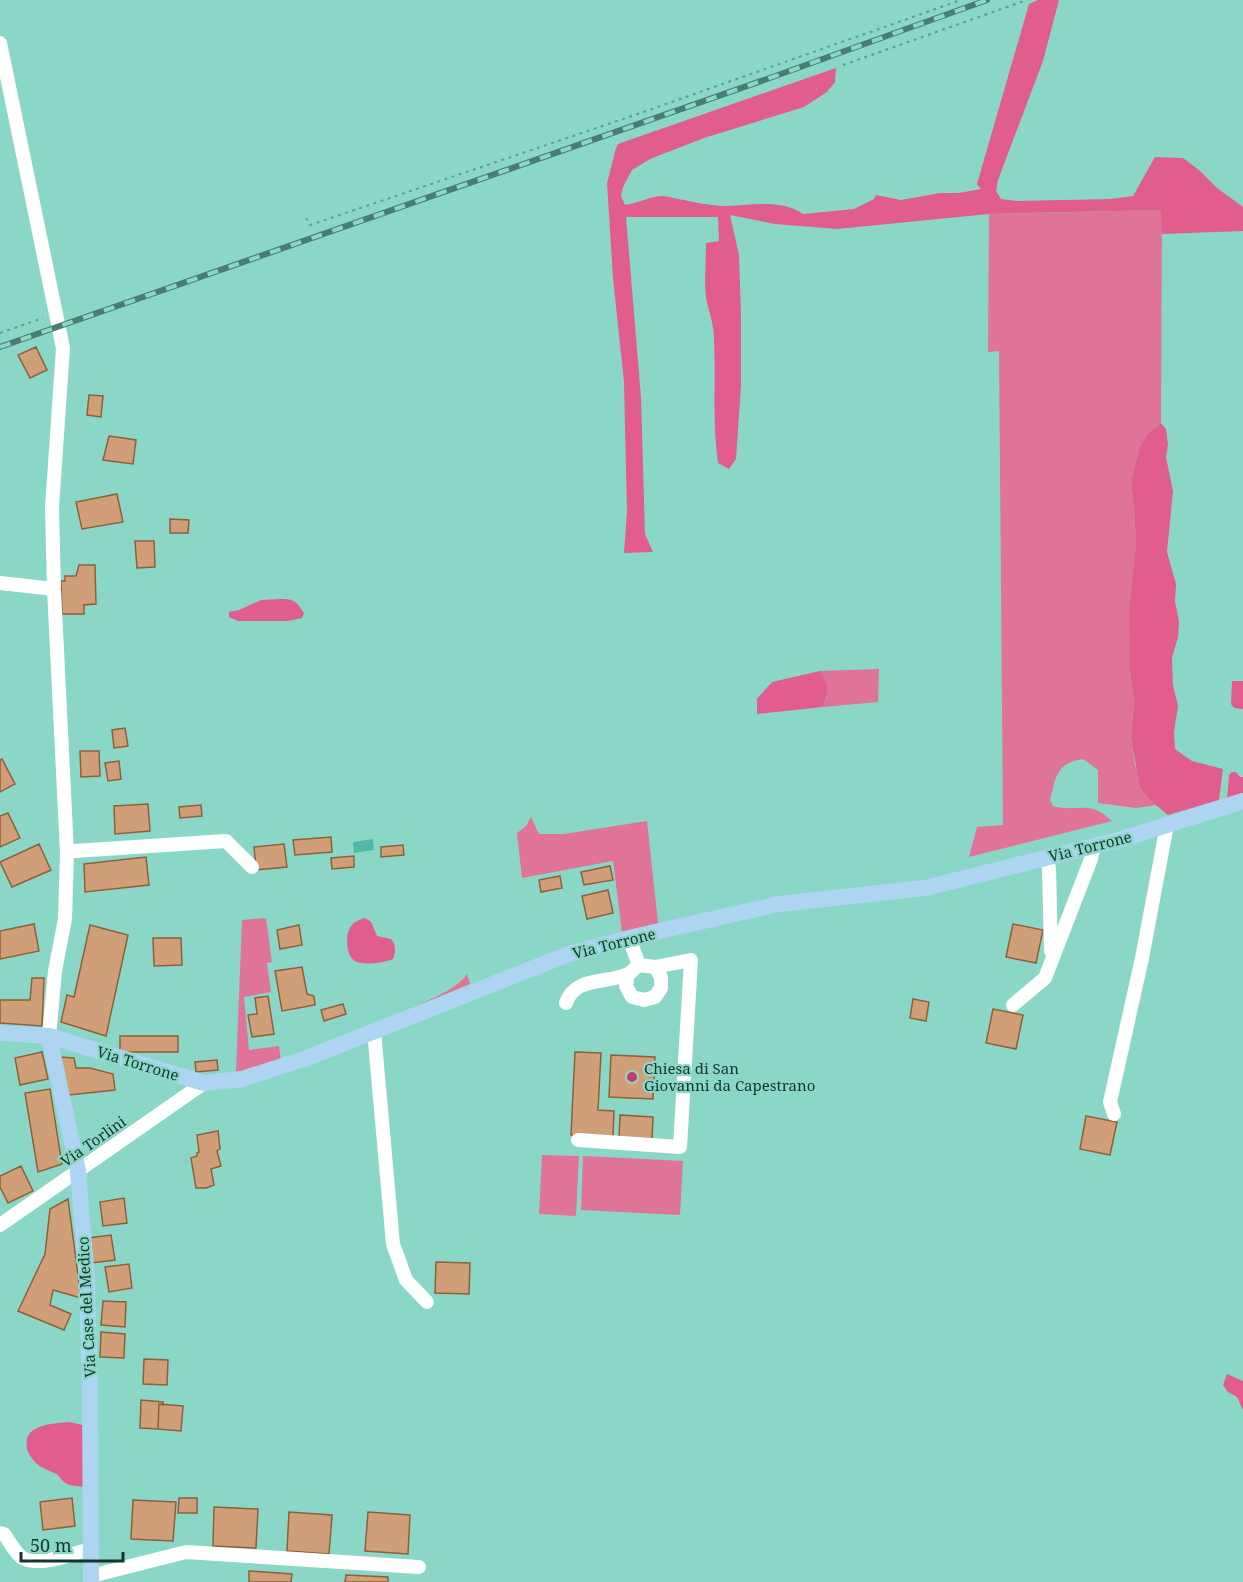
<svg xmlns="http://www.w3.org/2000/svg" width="1243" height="1582" font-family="'Noto Serif',serif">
  <rect width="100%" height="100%" fill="#8bd7c7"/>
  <path fill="#df7398" d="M1162 210 1161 423 1147 434 1139 449 1131 482 1134 508 1136 546 1130 671 1134 699 1131 739 1135 765 1150 800 1157 805 1136 808 1098 803V770L1083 759C1056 763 1056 777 1050 800L1053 806C1069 811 1083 805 1096 810 1102 812 1107 817 1112 821L969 857 977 827 1003 825 999 351 988 352 989 214Z
    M879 669 878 702 823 707 827 696 820 671Z
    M531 817 539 834H564L647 821 658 923 622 932 613 861 522 878 517 833 526 826Z
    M266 918 272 962 267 963 271 992 244 997 249 1050 279 1046 281 1061 236 1072 242 920Z
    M467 974 470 984 405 1011C422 1003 457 990 467 974Z
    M542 1155 579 1156 576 1216 539 1214Z
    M583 1156 683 1161 680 1215 581 1210Z"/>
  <path fill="#e05d8e" d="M1038 0H1059L1043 61 998 180 996 191 1001 199 1017 201 1110 199 1133 196 1155 157 1183 158 1199 170 1217 188 1243 207V231L1162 234 1161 210 989 214 837 229 775 224 730 215 739 255 741 315V386L736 459 729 469 718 463C712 422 716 380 714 339 714 324 709 312 706 298 704 280 706 261 706 243L719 241 718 217H626L641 397 645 534 653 552 624 553 627 512 624 382 613 278 607 183 616 148 618 144 836 68 835 82 827 92 804 107 704 138 650 159 632 170 623 187 621 196 625 205C638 203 649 197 661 196 669 196 676 199 684 200 696 203 709 205 721 206 748 206 780 198 803 214L854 209 874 199 876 195 901 200 940 193H959L981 189 977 184 1029 4Z
    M1161 423 1166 429 1168 445 1166 457 1173 491 1167 552 1176 584 1175 601 1179 621 1178 637 1172 658 1173 685 1178 706 1174 732 1175 749 1192 761 1223 769 1219 800 1168 815 1150 800 1140 787 1131 739 1134 699 1130 671V645L1129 613 1136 546 1134 508 1131 482 1139 449 1147 434Z
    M280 599C294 599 296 601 304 613L302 618 288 621H238L229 617V612L239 610 261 600Z
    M820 671C829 687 829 691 823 707L757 714V699L772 682Z
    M1232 681H1243V709L1234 708 1231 704Z
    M1232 772H1236L1240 777H1243V795L1227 800 1229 775Z
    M365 918 371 922 377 936 391 939C396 945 396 951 393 959 383 963 365 966 355 961 345 955 345 932 352 925 356 921 360 919 365 918Z
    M1227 1374 1243 1381V1410L1237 1397 1228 1392 1223 1385Z
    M70 1422 86 1426V1487C79 1486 70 1487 64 1482 61 1480 60 1477 58 1475 51 1471 43 1469 37 1464 30 1457 25 1450 27 1440 29 1424 57 1423 70 1422Z"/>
  <path fill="#4fb9a6" d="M373 839 374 850 354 853 353 842Z"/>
  <path fill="#d09f78" stroke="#8d603b" stroke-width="1.5" d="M36 347 47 370 30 378 18 355Z
    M89 395 103 396 101 417 87 415Z
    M109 436 136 440 133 464 103 460Z
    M117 494 123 522 82 529 76 502Z
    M170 519 189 520 188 533H170Z
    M135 541H154L155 567 137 568Z
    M79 565H95L96 604 84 605V614H62L61 581H65V576H76Z
    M125 728 128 746 114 748 112 730Z
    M80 751H99L100 776 81 777Z
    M2 759 15 784 0 792V760Z
    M119 761 121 779 108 781 105 763Z
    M148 804 150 831 115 834 114 806Z
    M201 805 202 816 180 818 179 807Z
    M8 813 20 838 0 847V816Z
    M331 837 332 852 295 855 293 840Z
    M39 844 51 870 12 887 0 862Z
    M284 844 287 867 256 870 254 847Z
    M403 845 404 855 381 857V847Z
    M354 856V867L332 869 331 858Z
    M146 857 149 885 85 892 84 864Z
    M610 866 613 880 584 885 581 872Z
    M560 876 562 888 541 892 539 880Z
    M608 890 613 913 587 919 582 896Z
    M34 924 39 951 0 959V931Z
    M1013 924 1043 930 1036 963 1006 957Z
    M90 925 128 935 106 1036 61 1022 67 995 74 997Z
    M299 925 302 945 280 949 277 930Z
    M153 938H181L182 965 154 966Z
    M302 967 307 994 314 996 315 1005 282 1011 275 971Z
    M32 978H44L42 1026 0 1023V1000H30Z
    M268 996 274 1034 252 1037 248 1015 257 1014 255 998Z
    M913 999 929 1002 926 1021 910 1018Z
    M343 1004 346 1014 324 1021 321 1010Z
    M993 1009 1023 1015 1016 1049 986 1043Z
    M120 1036H178V1052H120Z
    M42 1052 48 1079 20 1085 15 1058Z
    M575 1052 601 1053 598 1110 614 1111 613 1136 571 1135Z
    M611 1055 655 1057 653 1099 609 1097Z
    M60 1057 74 1058 76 1068H90L113 1074 115 1090 69 1095Z
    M217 1060 218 1070 196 1072 195 1062Z
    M50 1089 62 1164 38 1172 25 1093Z
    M620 1115 653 1117 652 1139 619 1138Z
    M1086 1116 1117 1122 1110 1155 1080 1149Z
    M218 1131 220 1149 217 1151 221 1166 211 1169 214 1185 206 1188H196L191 1158 197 1156V1153L199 1152 197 1135Z
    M21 1166 33 1191 8 1203 0 1187V1176Z
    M124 1198 127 1223 103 1226 100 1202Z
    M68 1199 81 1298 53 1290 50 1305 71 1314 64 1330 18 1311 45 1254 50 1209Z
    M111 1235 115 1260 91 1263 88 1238Z
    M436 1262 470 1263 469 1294 435 1293Z
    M129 1264 132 1288 109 1292 105 1267Z
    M103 1301 126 1302 125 1327 101 1325Z
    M101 1332 125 1334 124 1358 100 1357Z
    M144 1359 168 1360 167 1385 143 1384Z
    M141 1400 163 1402V1405L159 1404 158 1429 140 1428Z
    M159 1404 183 1406 181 1431 158 1429Z
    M72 1498 75 1526 43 1530 40 1502Z
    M179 1498H197V1513H178Z
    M133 1500 176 1502 173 1541 131 1539Z
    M214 1507 258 1509 256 1548 213 1546Z
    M289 1512 332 1515 329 1554 287 1551Z
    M368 1512 410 1515 408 1554 365 1551Z
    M249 1571 292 1574 291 1582H249Z
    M346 1575 388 1577V1582H345Z"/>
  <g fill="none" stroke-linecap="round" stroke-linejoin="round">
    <path stroke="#619e91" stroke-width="2" stroke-dasharray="3 4.5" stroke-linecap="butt" d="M843 65 1027 0
      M306 218 310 225 629 117 961 0
      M0 333 43 318"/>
    <path stroke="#fff" stroke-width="14" d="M0 43 63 348 52 507 54 589 67 853 65 919 55 971 49 1036
      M0 583 54 589
      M67 853 74 851 226 841 252 867
      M1046 858 1049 868 1051 951
      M629 938 639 965
      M628 974 626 986 632 997 644 1000 655 997 661 988V977L655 967
      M566 1003C575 976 607 984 628 974 632 972 636 967 639 965L655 967 691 960 680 1147 578 1140
      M1013 1005 1045 978 1091 859 1094 846
      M374 1031 393 1244 406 1280 427 1302
      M1114 1114 1110 1102 1142 958 1167 825
      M0 1225 204 1083
      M0 1533 4 1534C9 1541 14 1551 21 1557 37 1568 73 1554 90 1549
      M91 1576 186 1552 419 1567"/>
    <path stroke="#add5f1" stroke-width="16" d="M0 1033 49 1036 204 1083 242 1079 307 1058 569 954 629 938 779 904 925 888 1122 839 1243 801
      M49 1036 78 1171 87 1280 90 1389 91 1582"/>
    <defs>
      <path id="rail" d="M0 347 767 79 987 0"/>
    </defs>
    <use href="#rail" stroke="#497c72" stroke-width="6"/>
    <use href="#rail" stroke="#8bd7c7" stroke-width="4" stroke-dasharray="11" stroke-linecap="butt"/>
  </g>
  <circle fill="#c43a73" stroke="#8bd7c7" stroke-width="2" cx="632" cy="1077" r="6"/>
  <g text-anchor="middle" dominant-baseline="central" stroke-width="4.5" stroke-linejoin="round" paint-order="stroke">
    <g font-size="15" fill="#14342e" stroke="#8bd7c7">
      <text transform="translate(1090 846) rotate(-14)">Via Torrone</text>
      <text transform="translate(614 943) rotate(-14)">Via Torrone</text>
      <text transform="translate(138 1063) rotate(17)">Via Torrone</text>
      <text transform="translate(93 1141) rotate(-35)">Via Torlini</text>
      <text transform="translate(86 1307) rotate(-93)">Via Case del Medico</text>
    </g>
    <g font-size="15" fill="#14342e" stroke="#8bd7c7" text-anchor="start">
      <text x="644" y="1068">Chiesa di San<tspan x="644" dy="17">Giovanni da Capestrano</tspan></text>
    </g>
  </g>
  <path d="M21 1552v9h102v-9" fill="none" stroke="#14342e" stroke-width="3"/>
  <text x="30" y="1552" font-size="18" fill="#14342e" stroke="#8bd7c7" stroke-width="4.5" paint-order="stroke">50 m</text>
</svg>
